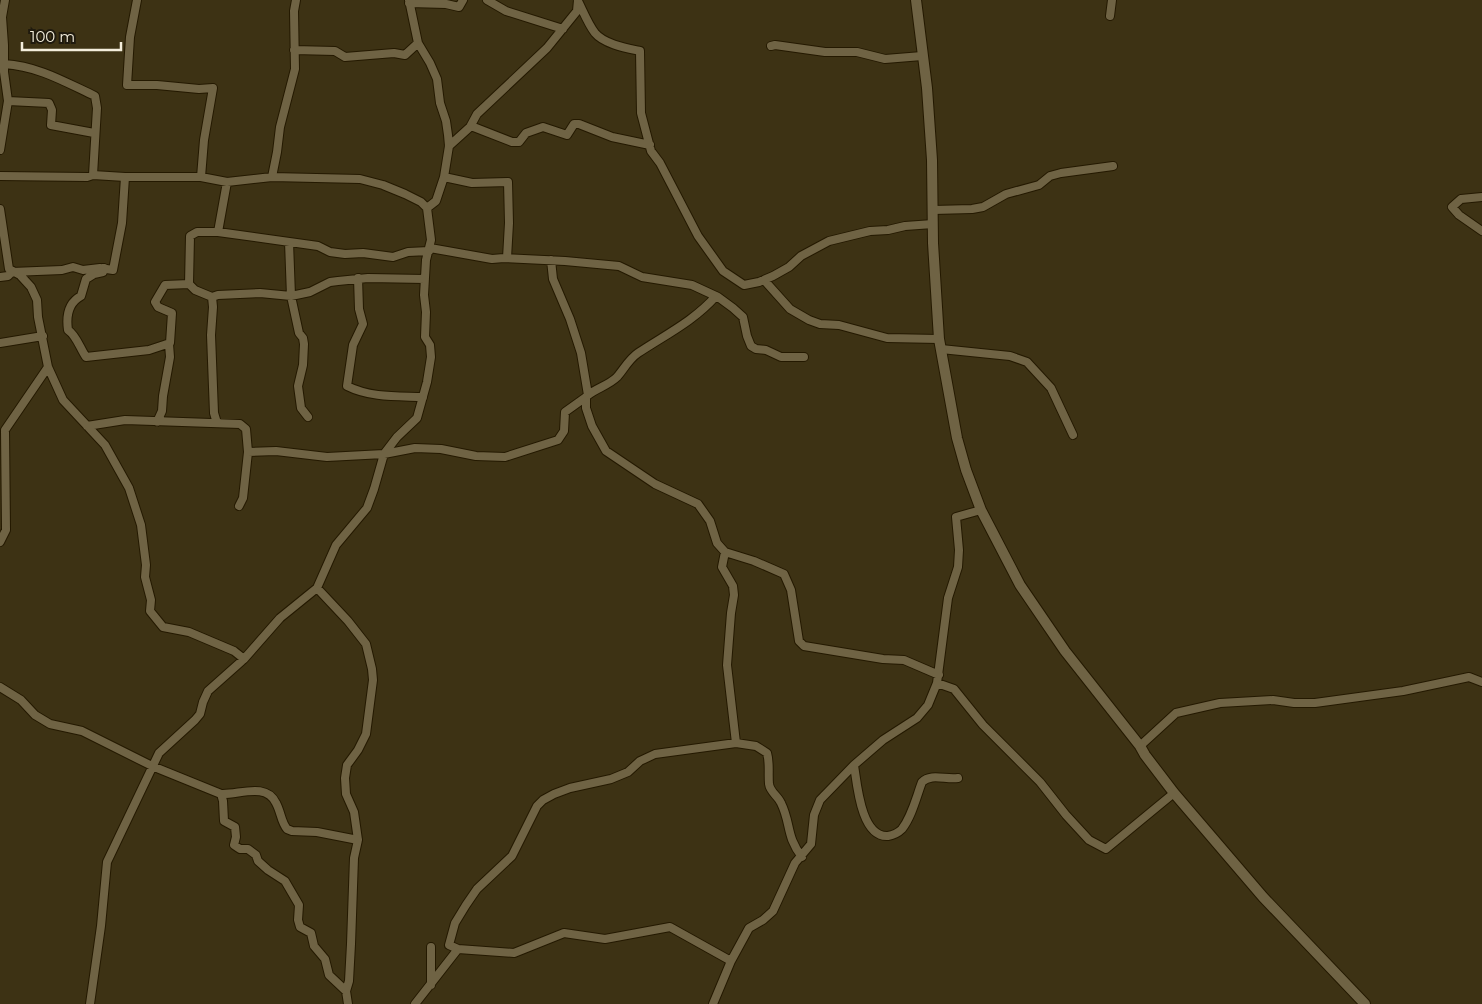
<svg xmlns="http://www.w3.org/2000/svg" width="1482" height="1004" font-family="Montserrat,sans-serif">
  <rect width="100%" height="100%" fill="#3d3214"/>
  <g fill="none" stroke-linecap="round" stroke-linejoin="round">
    <defs>
      <path id="minor" d="M137 0 130 37 127 85H157L199 89 213 88 204 140 201 177
        M487 0 506 11 563 29
        M578 1C583 11 588 24 595 33 604 44 626 48 640 51L641 113 651 151 660 163 698 236 723 271 744 285 759 282 773 276 789 267 801 256 829 241 870 231 888 230 905 226 933 224
        M409 3 446 4 459 7 463 0
        M1110 16 1112 0
        M771 46 775 45 825 52H857L885 59 922 56
        M294 50 335 51 345 57 394 53 405 55 418 43
        M4 64C38 66 65 82 95 96L97 108 93 175
        M8 101 49 103 52 110 51 125 94 133
        M471 126 512 142H519L526 133 543 127 567 135 574 124H579L612 137 650 145
        M449 146 470 127 477 114 547 48 577 11 578 0
        M0 150 8 101 4 72V45L2 17 5 0
        M0 176 87 177 93 175 125 177H201L227 182 272 177 360 179 383 185 405 194 421 202 427 208 436 201 444 177 449 146 448 135 446 121 440 103 437 79 430 63 418 43 409 0
        M272 177 277 152 280 127 295 69 294 11 296 0
        M444 177 472 183 508 182 509 223 507 258
        M1482 197 1461 199 1452 207 1459 215 1482 231
        M0 209 9 269 20 275 31 287 37 300 38 317 48 367 63 400 105 445 129 488 141 525 146 565 145 577 151 600 150 611 163 627 189 632 234 651 244 659 208 691 203 702 200 714 195 720 159 753 107 862 101 926 90 1004
        M933 210 972 209 983 207 1006 194 1039 185 1050 176 1061 173 1113 166
        M218 232 227 182
        M289 242 291 296 299 333 303 338 304 344 303 365 298 386 301 408 308 417
        M430 248 492 259 504 258 565 261 619 266 642 277 692 285 718 297 733 308 743 317 747 336 751 346 756 349 766 350 781 357H804
        M551 260 553 279 570 319 581 353 588 395 586 397V408L592 426 606 451 655 484 698 504 710 521 717 543 725 552 754 561 784 574 791 590 799 641 804 646 883 659 904 660 939 675
        M104 268 103 272 94 274 86 279 81 296C68 303 66 316 68 330 76 335 80 348 86 357L149 350 170 343 172 313 158 307 155 302 165 285 189 284 190 236 197 232H218L318 246 330 252 345 254 363 253 393 257 408 252 429 251
        M0 277 8 276 12 272 62 270 73 267 83 270 100 268 113 270 122 223 125 177
        M358 278 359 309 363 324 353 345 347 386C371 398 398 396 423 397
        M764 280 790 309 809 320 820 324 839 325 887 338 939 339
        M189 284 195 290 212 297 213 307 211 335 214 413 217 423
        M212 297 218 295 260 293 291 296 310 292 330 282 338 281 368 278 425 279
        M0 343 43 336
        M941 349 1010 356 1027 362 1051 388 1073 435
        M588 395C597 388 609 385 617 377 624 369 629 359 638 353 665 335 694 321 716 296
        M157 422 162 411 163 396 170 357 169 344
        M87 426 125 420 240 424 246 429 248 452 276 451 327 457 384 454 415 448 441 449 476 456 505 457 558 440 564 431 565 412 586 397
        M239 506 243 498 248 452
        M0 542 6 530 5 430 48 367
        M725 552 722 567 733 586 734 595 731 613 727 665 736 743
        M317 588 348 621 366 644 372 669 373 680 366 734 358 750 347 765 345 778 346 794 354 812 358 840 354 858 351 944 349 981 346 991
        M244 659 280 618 317 588 336 545 367 508 374 489 384 454 397 437 417 418 427 382 431 357 430 345 425 337 426 312 424 295 426 260 431 240 427 208
        M937 683 954 689 983 725 1040 782 1066 815 1089 840 1106 849 1174 793
        M0 687 21 700 35 715 50 724 82 731 152 766 221 794 223 801 224 821 235 827 236 837 234 845 240 849H248L256 855 258 861 268 870 285 881 299 905 298 920 300 927 311 933 314 946 325 959 329 975 346 991 348 1004
        M1140 746 1176 713 1220 703 1273 700 1294 703H1315L1403 691 1469 677 1482 682
        M958 778C946 780 931 773 922 782 916 798 912 816 902 829 898 833 894 835 888 836 861 838 857 784 854 765L883 740 917 718 928 705 937 683 948 598 958 567 959 550 956 517 981 510
        M221 794C239 795 266 782 276 803 281 812 281 822 287 829L292 831 317 832 358 840
        M431 947V985
        M458 949 449 945 455 923 466 905 477 889 512 856 537 806 543 800 554 794 570 788 611 779 628 772 640 761 655 754 736 743 756 746 767 753C770 763 768 773 769 784 770 792 778 796 781 803 791 823 786 837 802 857
        M415 1004 458 949 514 953 564 933 605 939 670 927 731 961
        M713 1004 731 961 749 928 763 920 773 911 795 863 811 844 814 815 820 800 854 765"/>
      <path id="tertiary" d="M916 0 927 88 932 160 933 243 939 339 957 438 966 470 981 510 1020 585 1065 651 1140 746 1145 755 1174 793 1263 897 1365 1004"/>
    </defs>
    <use href="#minor" stroke="#241900" stroke-width="10"/>
    <use href="#tertiary" stroke="#241900" stroke-width="12"/>
    <use href="#minor" stroke="#6f6344" stroke-width="8"/>
    <use href="#tertiary" stroke="#6f6344" stroke-width="10"/>
  </g>
  <path d="M22 42v8h99v-8" fill="none" stroke="#f4eedc" stroke-width="2.5"/>
  <text x="30" y="42" font-size="15" fill="#f4eedc" stroke="#1f1a0e" stroke-width="4" paint-order="stroke">100 m</text>
</svg>
